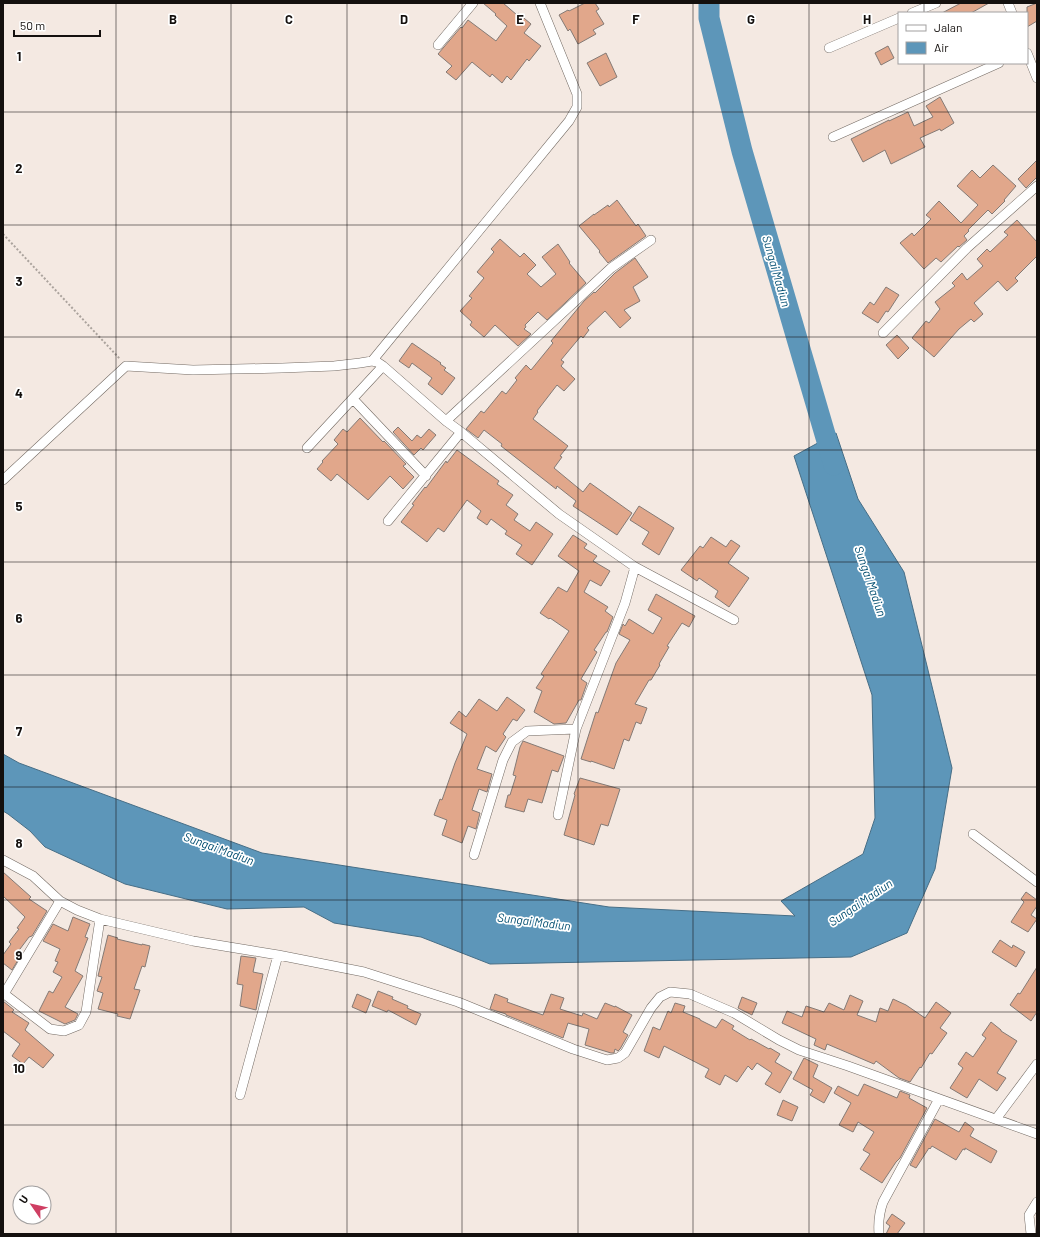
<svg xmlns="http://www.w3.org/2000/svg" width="1040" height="1237" font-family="Barlow,sans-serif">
  <rect width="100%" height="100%" fill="#f4e9e2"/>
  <path fill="#5d96b9" stroke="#476e86" d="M836 433 858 499 904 572 952 768 935 869 907 933 851 957 490 964 421 937 334 923 304 907 227 909 125 884 45 847 30 831 8 814 3 811V754L19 763 262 853 609 907 795 916 781 901 863 854 875 818 872 695 794 456Z"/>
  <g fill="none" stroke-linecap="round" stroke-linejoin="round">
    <path stroke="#5d96b9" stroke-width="21" d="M709 3V18L742 151 834 465"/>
  </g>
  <path fill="#e1a78b" stroke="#847a75" d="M483 3H503L517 15 518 13 531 24 524 33 541 46 529 61 527 59 511 80 507 76 502 83 492 74 490 77 472 62 456 80 446 72 452 66 438 54 461 27 462 28 468 20 496 41 507 26 495 15 496 14Z
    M585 3H595L599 9 596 11 604 24 593 30 596 34 578 44 570 29 568 31 559 15 568 10 569 11Z
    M961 3H989L971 13H942Z
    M1037 3V21L1027 27V7Z
    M888 46 894 58 881 65 875 53Z
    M606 53 617 77 600 86 587 63Z
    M940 97 954 123 941 131 940 129 920 138 925 147 891 164 885 150 863 162 851 139 889 120V121L908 112 914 126 933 117 926 106Z
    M1037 160V177L1026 188 1018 179Z
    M993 165 1016 186 1004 200 1005 201 992 214 988 210 968 230 969 231 964 236 967 240 959 247 958 246 941 262 936 258 924 269 900 243 912 233 914 236 931 219 926 215 939 201 961 223 978 205 957 186 972 170 980 178Z
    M617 200 636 226 638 224 646 236 608 263 599 252 600 251 579 226 594 214V215L608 205 609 207Z
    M1017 220 1037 242V256L1015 278 1018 281 1007 291 998 281 974 303 983 314 974 322 971 319 959 329 934 357 912 338 926 321 929 323 940 309 935 302 955 286 952 283 962 273 967 280 983 266 977 259 987 249 990 252 1008 235 1004 232Z
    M500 239 520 257 524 253 536 265 527 274 541 287 556 274 542 257 558 244 570 262 569 263 586 283 547 320 538 312 525 325 526 327 524 329 531 334 518 346 495 325 484 337 470 325 472 322 460 311 472 298 469 296 484 278 477 272 494 252 491 249Z
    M635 258 648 277 633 287 640 301 624 310 631 318 620 328 605 311 587 328 589 330 583 338 581 336 561 360 564 362 561 366 575 379 564 391 557 385 537 411 538 412 533 419 568 446 560 456 562 457 554 468 583 492 590 483 632 513 617 535 573 506 576 501 557 486 556 489 501 446 502 444 484 430 478 438 466 429 481 411 484 413 502 391 506 394 517 380 515 378 526 365 531 370 553 343 551 341 584 301 594 292 595 293 615 273Z
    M886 287 899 295 888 312 886 311 878 323 862 313 870 302 874 305Z
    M897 335 909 348 898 359 886 345Z
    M412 343 441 363 440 364 446 368 444 370 455 378 442 395 428 384 432 378 412 363 409 368 399 361Z
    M360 418 383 442 384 441 406 464 403 466 414 477 403 489 390 476 368 500 337 474 331 481 317 469 323 462 322 461 338 444 334 440 343 429 347 432Z
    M398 427 412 441 417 435 421 438 429 429 436 435 423 450 421 448 414 455 393 432Z
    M457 450 499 481 497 484 513 495 506 505 518 514 514 520 530 531 536 522 553 534 532 565 516 554 522 545 505 534 507 531 491 519 487 525 477 518 481 511 467 500 444 532 438 528 427 542 401 522 414 505 412 504 425 487 426 488 446 461 447 463Z
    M639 506 674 528 659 555 642 544 649 532 630 520Z
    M573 535 587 544 584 548 597 556 593 561 610 571 601 586 590 580 584 592 608 607 605 611 613 617 607 632H606L594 650 597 652 581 679 587 683 581 700H579L566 723 554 724 534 712 542 691 536 688 544 676 541 674 569 631 550 618 549 619 540 613 558 587 567 592 579 571 558 556Z
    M711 537 726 547 731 540 740 546 728 563 749 578 729 607 715 597 718 591 699 578 697 581 681 570 700 546 703 548Z
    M656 594 695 616 689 627 682 623 667 646 669 647 659 664 660 665 651 680H649L635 704 647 708 641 724 636 722 629 741 624 739 614 769 591 761V762L581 759 596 712 598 713 616 663 630 640 619 634 623 624 625 626 629 619 653 634 662 618 648 610Z
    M507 697 525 710 517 721 513 719 503 734 506 737 496 752 486 746 477 769 492 774 487 792 479 789 472 810 480 813 476 829 468 826 462 843 442 835 447 820 434 815 440 799 442 800 455 763 467 734 450 723 459 711 466 717 479 699 497 711Z
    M523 741 564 756 558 772 552 770 542 803 528 799 524 812 505 807 508 795H510L516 776 513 775 520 747Z
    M580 778 620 789 608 826 601 824 594 845 564 835 575 795 574 794Z
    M3 872 31 897 29 899 47 911 32 936 29 937 17 953 21 955 12 970 3 963V955L11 944 9 942 19 929 17 928 25 917 3 896Z
    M1026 892 1037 900V906L1031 915 1037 919 1028 932 1011 922 1024 902 1021 899Z
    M73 917 90 924 85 937 88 938 75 971 83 976 65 1007 78 1014 75 1020 65 1024 39 1011 49 991 53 993 62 977 53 972 58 962 55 961 60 949 43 941 53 924 68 931Z
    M108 935 118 938 117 939 142 945V944L150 946 145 967 142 966 134 989 140 990 130 1019 117 1016 118 1014 98 1009 103 993 97 991 102 977 98 976Z
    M1000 940 1012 948 1013 945 1025 952 1016 967 992 952Z
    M241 956 256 958 253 972 263 974 256 1010 240 1006 243 985 237 984Z
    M1037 967V1012L1031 1021 1010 1005 1018 993 1020 994Z
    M378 991 393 997 392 999 408 1006 407 1008 421 1014 416 1025 388 1010 387 1012 372 1006Z
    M357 994 371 1000 366 1013 352 1007Z
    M495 994 508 999 507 1002 543 1015 551 994 564 998 560 1009 582 1016 583 1013 597 1019 605 1003 615 1007V1006L632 1015 623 1032 628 1035 620 1049 618 1051 615 1049 614 1053H611L585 1045 589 1029 568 1023 563 1038 506 1015V1014L490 1009Z
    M850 995 863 1001 857 1015 876 1022 880 1008 888 1011 893 999 906 1005 925 1018 936 1002 951 1013 940 1028 947 1033 932 1054 930 1053 921 1068 920 1067 910 1082 899 1078 876 1061 874 1064 827 1044 825 1050 814 1045 816 1039 782 1023 787 1011 802 1017 806 1006 824 1012 829 1003 844 1010Z
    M742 997 757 1003 752 1015 738 1008Z
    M3 1001 14 1010 12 1012 29 1023 25 1030 54 1055 43 1068 29 1057 23 1064 12 1056 20 1044 3 1031Z
    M675 1003 685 1006 683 1012 700 1019V1020L716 1028 722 1019 734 1026 732 1029 750 1040 751 1039 769 1049 770 1048 780 1054 775 1062 792 1072 780 1093 765 1084 772 1073 757 1063 752 1070 748 1066 737 1082 725 1075 720 1085 705 1077 709 1069 664 1046 659 1058 644 1051 653 1027 660 1030 668 1011 671 1013Z
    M991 1022 1001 1030V1031L1017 1041 997 1073 1006 1078 997 1091 979 1079 967 1098 950 1088 963 1068 958 1064 966 1052 973 1057 986 1038 982 1035Z
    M804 1058 818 1065 813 1077 832 1088 824 1103 810 1095 813 1090 793 1079Z
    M864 1084 897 1098 900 1091 910 1095 909 1098 927 1108 900 1158 896 1162 882 1183 860 1169 870 1154 863 1150 874 1132 858 1122 853 1132 839 1125 851 1103 834 1093 838 1086 858 1096Z
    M783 1100 798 1107 792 1121 777 1115Z
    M935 1119 959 1132 965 1122 974 1129 970 1136 997 1151 991 1163 965 1148V1150L963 1149 956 1160 932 1146 930 1149 929 1148 916 1168 910 1165Z
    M892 1214 905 1223 897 1234H886L890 1226 886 1223Z"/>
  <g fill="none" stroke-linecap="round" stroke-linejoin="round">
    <defs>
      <path id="minor" d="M1008 3 1012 13
        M912 13 936 3
        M438 45 473 3
        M829 48 899 18
        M1027 53 1037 78
        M833 137 999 63
        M883 333 967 248 1037 186
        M372 361 377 362 383 366 446 421 461 432 559 514 635 567 625 603 576 729 558 815
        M353 399 426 476
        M446 421 611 268 651 240
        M307 448 383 366
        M3 480 126 366 193 370 282 368 334 366 360 363 372 361 569 121 577 107V94L540 3
        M388 521 461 432
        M635 567 734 620
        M973 834 1037 882
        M474 855 503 760 512 742 527 731 576 729
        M3 860 33 876 60 901 77 910 100 919 193 941 278 955 364 972 458 1002 573 1049 607 1060 618 1058 625 1053 651 1008 660 997 670 992 690 994 734 1013 779 1040 799 1050 848 1066 1037 1134
        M3 993 50 1029 64 1031 79 1025 86 1012 100 919
        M4 994 60 901
        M240 1095 278 955
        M996 1119 1037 1064
        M879 1234C878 1222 879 1213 883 1202L939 1099
        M1031 1234 1029 1215 1037 1202"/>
    </defs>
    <use href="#minor" stroke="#736a63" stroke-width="10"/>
    <path stroke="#aba39d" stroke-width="2" stroke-dasharray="2 2" stroke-linecap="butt" d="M3 234 120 359"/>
    <use href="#minor" stroke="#fff" stroke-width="9"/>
  </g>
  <path fill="none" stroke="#14100e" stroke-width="1" stroke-opacity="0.55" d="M116 3V1234M231 3V1234M347 3V1234M462 3V1234M578 3V1234M693 3V1234M809 3V1234M924 3V13M924 63V1234M3 112H1037M3 225H1037M3 337H1037M3 450H1037M3 562H1037M3 675H1037M3 787H1037M3 900H1037M3 1012H1037M3 1125H1037"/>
  <g text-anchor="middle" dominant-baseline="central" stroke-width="3.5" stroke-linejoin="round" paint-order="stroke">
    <g font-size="12" font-style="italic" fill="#004d70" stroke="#fff">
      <text transform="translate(777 271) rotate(74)">Sungai Madiun</text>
      <text transform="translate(871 581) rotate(71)">Sungai Madiun</text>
      <text transform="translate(219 848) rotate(20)">Sungai Madiun</text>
      <text transform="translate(860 902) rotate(-34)">Sungai Madiun</text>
      <text transform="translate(534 921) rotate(7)">Sungai Madiun</text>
    </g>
  </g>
  <g font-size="13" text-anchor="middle" font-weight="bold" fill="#14100e" stroke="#fff" stroke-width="3.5" stroke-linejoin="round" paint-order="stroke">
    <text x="173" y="24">B</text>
    <text x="289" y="24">C</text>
    <text x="404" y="24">D</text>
    <text x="520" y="24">E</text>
    <text x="636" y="24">F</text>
    <text x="751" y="24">G</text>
    <text x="867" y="24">H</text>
    <text x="19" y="61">1</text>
    <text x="19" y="173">2</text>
    <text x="19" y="286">3</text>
    <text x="19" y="398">4</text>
    <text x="19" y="511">5</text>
    <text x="19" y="623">6</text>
    <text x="19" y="736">7</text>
    <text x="19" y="848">8</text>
    <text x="19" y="960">9</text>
    <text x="19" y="1073">10</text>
  </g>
  <rect width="1040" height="1237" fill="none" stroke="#14100e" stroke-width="8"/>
  <rect x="898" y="12" width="130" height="52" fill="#ffffff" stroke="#a19f9f"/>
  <rect x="906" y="25" width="20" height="6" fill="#ffffff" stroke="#a19f9f"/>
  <text x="934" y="32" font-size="12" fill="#14100e">Jalan</text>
  <rect x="906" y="42" width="20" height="12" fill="#5d96b9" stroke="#a19f9f"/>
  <text x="934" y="52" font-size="12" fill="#14100e">Air</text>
  <g transform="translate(32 1205) rotate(304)"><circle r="19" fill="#ffffff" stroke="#a19f9f"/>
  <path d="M0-3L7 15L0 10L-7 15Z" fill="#cf3f63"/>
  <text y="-6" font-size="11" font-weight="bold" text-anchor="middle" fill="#14100e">U</text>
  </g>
  <path d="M14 30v6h86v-6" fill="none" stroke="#14100e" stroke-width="2"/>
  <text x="20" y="30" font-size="12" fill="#14100e" stroke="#ffffff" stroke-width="3" paint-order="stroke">50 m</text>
</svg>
